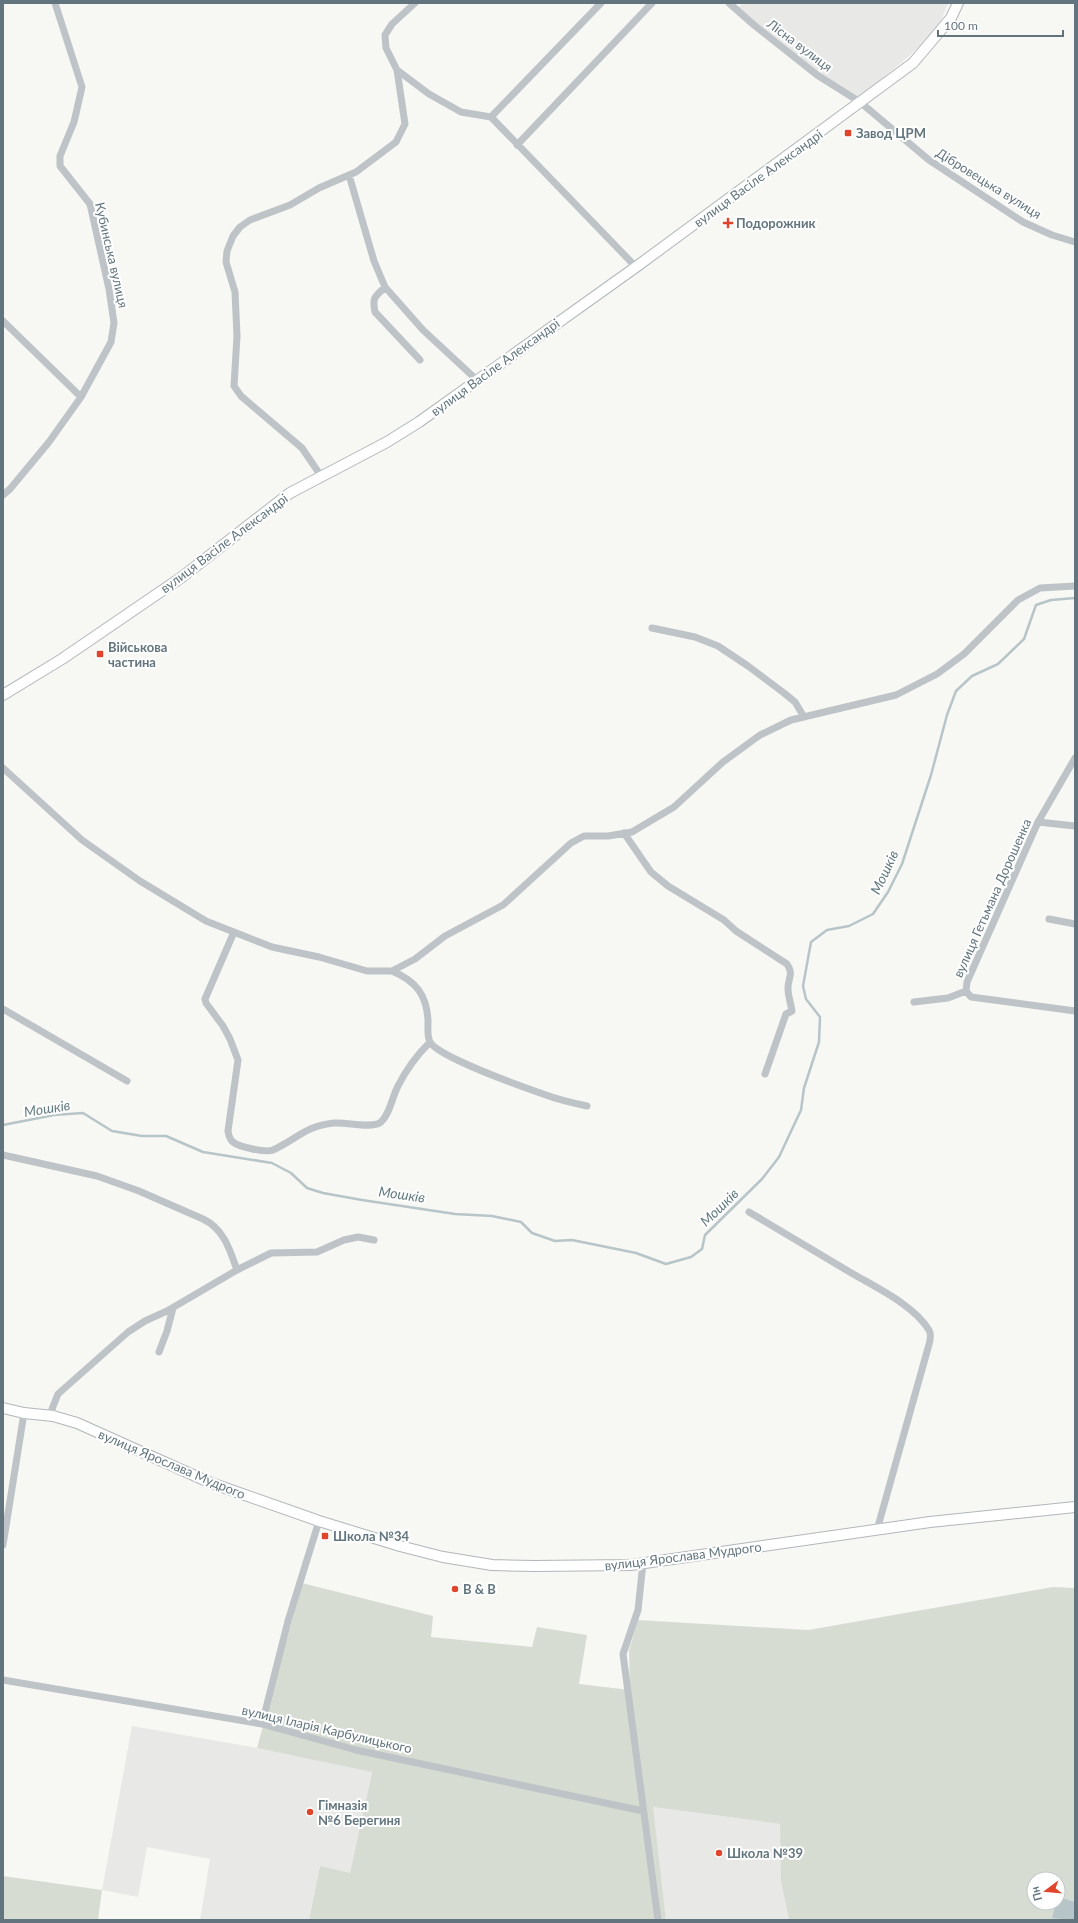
<svg xmlns="http://www.w3.org/2000/svg" width="1078" height="1923" font-family="Lato,sans-serif">
  <rect width="100%" height="100%" fill="#f7f7f4"/>
  <path fill="#e8e8e7" d="M743 3H948L938 29 908 57 857 99 818 73 738 8Z
    M132 1726 257 1748 372 1771 350 1874 320 1866 309 1920H200L210 1859 147 1847 138 1897 102 1890Z
    M652 1807 781 1824V1882L789 1920H666Z"/>
  <path fill="#d7dcd3" fill-rule="evenodd" d="M302 1583 433 1616 431 1637 532 1647 537 1627 587 1635 579 1684 630 1690 629 1650 638 1620 808 1630 1053 1587 1075 1588V1920H789L781 1882 780 1824 653 1807 666 1920H309L320 1866 350 1873 372 1772 257 1748ZM1034 1879H1058V1903H1034Z
    M3 1876 102 1890 98 1920H3Z"/>
  <path fill="#b7c5c8" d="M1058 1897 1075 1902 1074 1920 1052 1918 1056 1903H1058Z"/>
  <g fill="none" stroke-linecap="round" stroke-linejoin="round">
    <path stroke="#b7c5c8" stroke-width="2.5" d="M3 1125 54 1115 83 1113 112 1131 142 1136H166L203 1152 272 1163 291 1173 307 1188 323 1193 362 1200 455 1214 492 1216 521 1222 532 1233 555 1241 572 1240 636 1253 666 1264 691 1257 702 1249 705 1235 762 1179 779 1157 801 1110 804 1088 819 1042 820 1017 806 999 803 986 811 942 827 930 849 926 873 914 888 892 902 864 931 775 947 715 956 691 972 676 998 664 1024 639 1036 605 1051 600 1075 598"/>
    <defs>
      <path id="secondary" d="M3 695 62 659 182 577 290 493 387 442 419 422 636 267 913 63 951 18 958 3
        M3 1408 24 1413 53 1416 77 1423 211 1483 319 1521 400 1546 443 1557 492 1565 534 1566 631 1565 930 1522 1075 1507"/>
    </defs>
    <use href="#secondary" stroke="#b0b7ba" stroke-width="12"/>
    <path stroke="#bdc3c6" stroke-width="7" d="M729 3 754 25 817 75 860 102 929 160 1023 222 1052 235 1075 242
      M397 70 429 94 461 112 491 117
      M491 117 636 267
      M491 117 601 3
      M517 145 652 3
      M349 175 374 261 385 287 423 330 478 381
      M385 287C375 297 372 297 375 312L420 360
      M3 321 81 397
      M321 476 302 448 241 396 234 386 237 336 235 292 226 262 227 251 233 236 240 227 250 220 290 205 319 188 356 172 396 142 405 124 397 70 386 48 385 35 392 24 415 3
      M3 495 10 489 49 442 81 397 111 342 114 323 109 289 90 204 60 166V156L74 122 82 87 55 3
      M652 628 695 637 718 646 748 666 784 693 795 702 804 717
      M1075 758 1038 822 967 982 966 991 971 997 1075 1011
      M3 768 82 840 140 881 206 921 272 947 319 957 367 971H392L415 959 445 936 503 905 571 843 584 836H608L632 832 674 807 723 762 760 735 791 720 896 695 937 674 964 654 1018 600 1040 588 1075 586
      M1038 822 1075 826
      M624 833 651 872 668 886 724 920 736 931 787 964C794 974 788 978 788 988 788 996 791 1004 792 1011L786 1014 765 1074
      M1049 919 1075 924
      M234 932 205 999 206 1003 223 1026 230 1039 238 1060 228 1131C229 1136 229 1139 233 1142 239 1147 266 1153 273 1150 297 1139 305 1126 334 1123 346 1122 374 1129 381 1122 390 1114 392 1097 398 1086 406 1070 417 1055 430 1042
      M392 971C416 981 427 995 428 1021 428 1028 427 1037 430 1042 438 1057 526 1088 546 1095 559 1100 573 1103 587 1106
      M914 1002 948 998 966 991
      M3 1009 127 1081
      M3 1155 97 1176 139 1191 203 1219C224 1229 230 1250 237 1270
      M749 1212C782 1232 815 1251 848 1271 873 1286 913 1304 929 1330 932 1335 930 1342 928 1348L877 1530
      M159 1352 167 1331 173 1308
      M53 1416 52 1409 58 1394 128 1332 145 1321 167 1311 237 1270 271 1253 317 1252 344 1240 358 1237 374 1240
      M3 1545 24 1413
      M643 1563 638 1610 623 1654 658 1920
      M3 1680 262 1724 356 1750 643 1811
      M262 1724 288 1621 319 1521"/>
    <use href="#secondary" stroke="#fff" stroke-width="10"/>
  </g>
  <g fill="#e0452b" stroke="#fff" stroke-width="1.5">
    <rect x="844" y="129" width="8" height="8" rx="2"/>
    <path d="M726 217h4v4h4v4h-4v4h-4v-4h-4v-4h4z"/>
    <rect x="96" y="650" width="8" height="8" rx="2"/>
    <rect x="321" y="1532" width="8" height="8" rx="2"/>
    <circle cx="455" cy="1589" r="4"/>
    <circle cx="310" cy="1812" r="4"/>
    <circle cx="719" cy="1853" r="4"/>
  </g>
  <g text-anchor="middle" dominant-baseline="central" stroke-width="4" stroke-linejoin="round" paint-order="stroke">
    <g font-size="13" fill="#62757e" stroke="#fff">
      <text transform="translate(800 45) rotate(37)">Лісна вулиця</text>
      <text transform="translate(758 178) rotate(-36)">вулиця Васіле Александрі</text>
      <text transform="translate(989 183) rotate(32)">Дібровецька вулиця</text>
      <text transform="translate(112 255) rotate(77)">Кубинська вулиця</text>
      <text transform="translate(495 367) rotate(-36)">вулиця Васіле Александрі</text>
      <text transform="translate(224 543) rotate(-37)">вулиця Васіле Александрі</text>
      <text transform="translate(992 898) rotate(-66)">вулиця Гетьмана Дорошенка</text>
      <text transform="translate(172 1464) rotate(23)">вулиця Ярослава Мудрого</text>
      <text transform="translate(683 1556) rotate(-7)">вулиця Ярослава Мудрого</text>
      <text transform="translate(327 1729) rotate(13)">вулиця Іларія Карбулицького</text>
    </g>
    <g font-size="13" font-weight="bold" fill="#62757e" stroke="#fff" text-anchor="start">
      <text x="856" y="133">Завод ЦРМ</text>
      <text x="736" y="223">Подорожник</text>
      <text x="108" y="647">Військова<tspan x="108" dy="15">частина</tspan></text>
      <text x="333" y="1536">Школа №34</text>
      <text x="463" y="1589">B &amp; B</text>
      <text x="318" y="1805">Гімназія<tspan x="318" dy="15">№6 Берегиня</tspan></text>
      <text x="727" y="1853">Школа №39</text>
    </g>
    <g font-size="14" font-style="italic" fill="#627b80" stroke="#fff">
      <text transform="translate(884 872) rotate(-65)">Мошків</text>
      <text transform="translate(47 1108) rotate(-9)">Мошків</text>
      <text transform="translate(402 1194) rotate(8)">Мошків</text>
      <text transform="translate(719 1207) rotate(-44)">Мошків</text>
    </g>
  </g>
  <rect width="1078" height="1923" fill="none" stroke="#62757e" stroke-width="8"/>
  <g transform="translate(1046 1891) rotate(254)"><circle r="19" fill="#ffffff" stroke="#c0c8cb"/>
  <path d="M0-3L7 15L0 10L-7 15Z" fill="#e0452b"/>
  <text y="-6" font-size="11" font-weight="bold" text-anchor="middle" fill="#62757e">Пн</text>
  </g>
  <path d="M938 30v6h125v-6" fill="none" stroke="#62757e" stroke-width="2"/>
  <text x="944" y="30" font-size="12" fill="#62757e" stroke="#ffffff" stroke-width="3" paint-order="stroke">100 m</text>
</svg>
